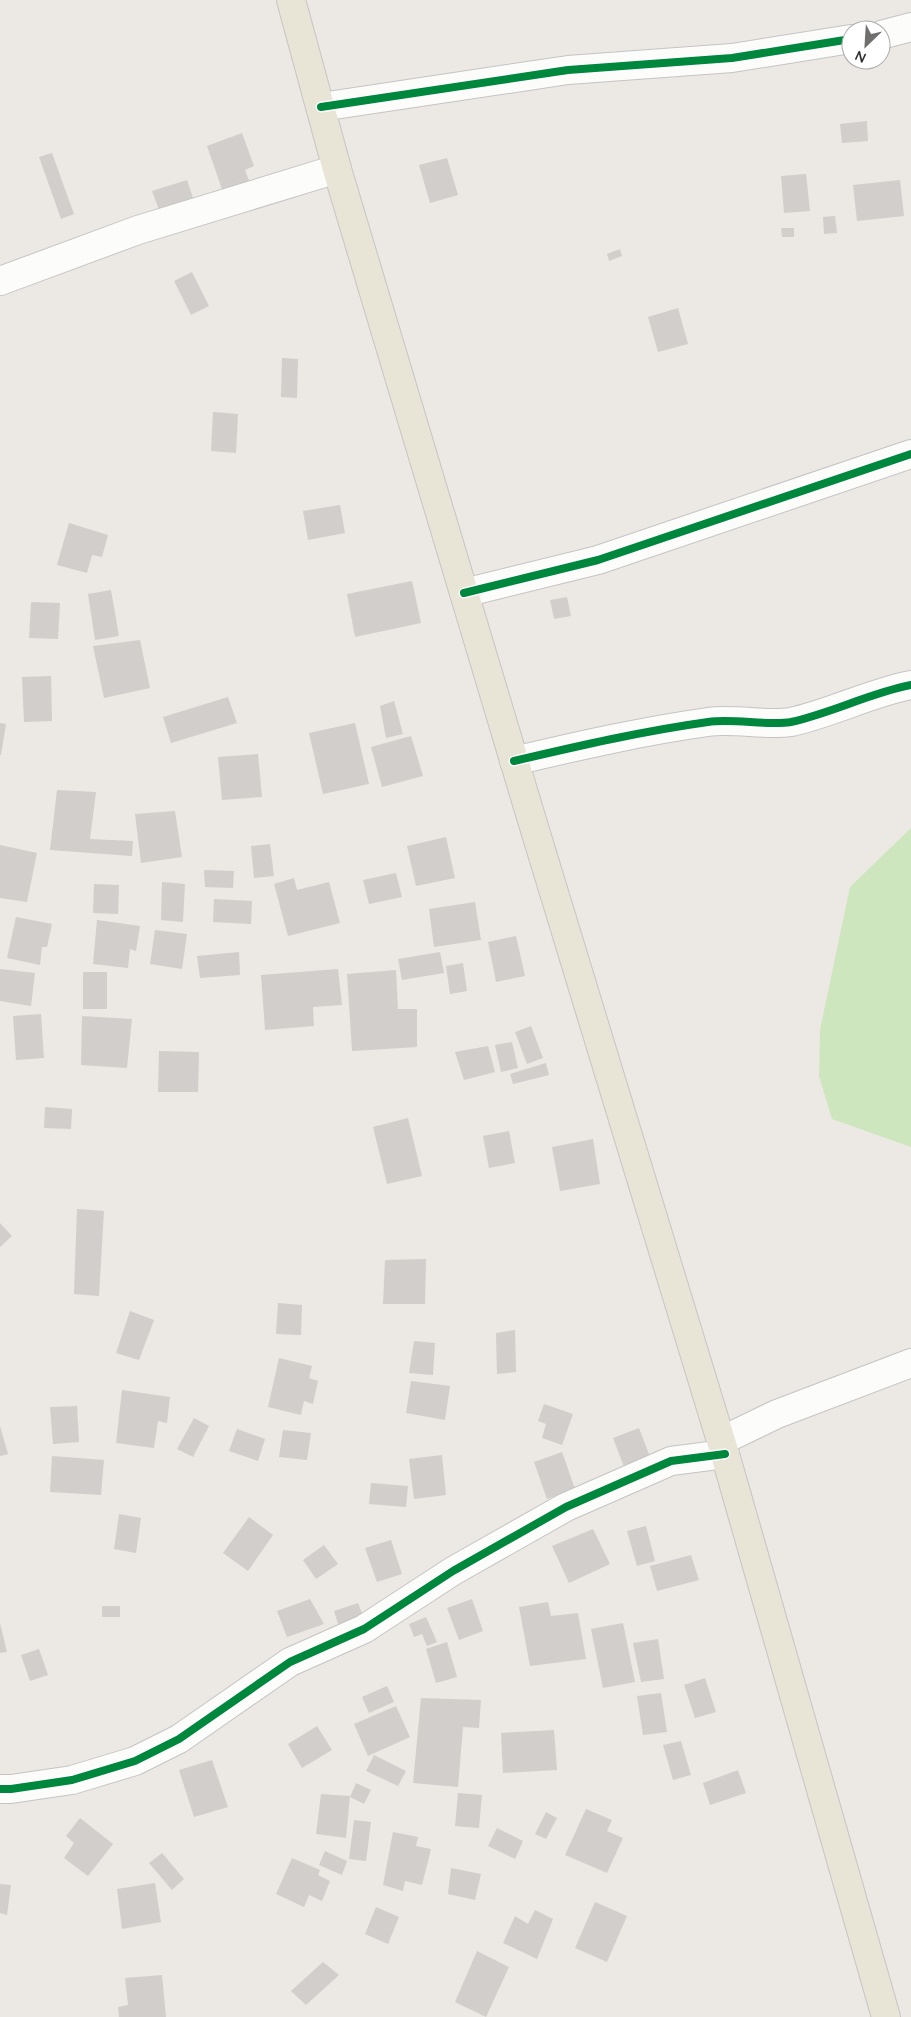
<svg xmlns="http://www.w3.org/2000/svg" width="911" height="2017" font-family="Quicksand,sans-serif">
  <rect width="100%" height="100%" fill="#ece8e4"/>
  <path fill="#cee6be" d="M911 828V1147L832 1119 819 1076 820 1030 850 887Z"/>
  <path fill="#d1cecb" d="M867 121 868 141 842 143 840 124Z
    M242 133 254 166 245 170 251 186 224 195 207 146Z
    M52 153 74 214 61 219 39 157Z
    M447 158 458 195 430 203 419 165Z
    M806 174 810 211 784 213 781 176Z
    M187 180 195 204 161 215 152 191Z
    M900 180 904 216 857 221 853 185Z
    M835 216 837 233 824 234 823 217Z
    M781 228H794V237H782Z
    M620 249 622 256 609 261 607 254Z
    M192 272 209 306 191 315 174 281Z
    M678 308 688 344 658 352 648 317Z
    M282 358 298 359 297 398 281 397Z
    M213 412 238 414 236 453 211 451Z
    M340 505 345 533 308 540 303 511Z
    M69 523 108 535 102 557 92 555 87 573 57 565Z
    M412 581 421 623 355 637 347 594Z
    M111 590 119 636 95 640 88 594Z
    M567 597 571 616 554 619 550 600Z
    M31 602 60 603 58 639 29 638Z
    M140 640 150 688 104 698 93 646Z
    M51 676 52 721 24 722 22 677Z
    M228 697 237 723 171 743 163 717Z
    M394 701 403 734 386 738 380 706Z
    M0 723 6 724 1 755H0Z
    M355 723 369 784 323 794 309 733Z
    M411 736 423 776 382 787 371 747Z
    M258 754 262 797 222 800 218 757Z
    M57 790 96 792 90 839 133 841 132 856 50 850Z
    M175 811 182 857 141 863 135 814Z
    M446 837 455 878 416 886 407 846Z
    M270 844 274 876 254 878 251 846Z
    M0 845 37 853 27 902 0 898Z
    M204 870 234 871 233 888 205 887Z
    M396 873 402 897 369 904 363 880Z
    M294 878 297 890 329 882 340 923 288 936 274 884Z
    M162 882 185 884 183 922 161 920Z
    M94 884 119 885 118 914 93 913Z
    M214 899 252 901 251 924 213 922Z
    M475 902 481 940 434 947 429 909Z
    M16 917 52 924 47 947H42L40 965 7 958Z
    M97 920 140 926 136 951 130 949 128 968 93 964Z
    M155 930 187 934 182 969 150 964Z
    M516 936 525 976 496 982 488 942Z
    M239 952 240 975 200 978 197 956Z
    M440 952 444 973 402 980 398 959Z
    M463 963 467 991 450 994 446 966Z
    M0 969 35 973 31 1006 0 1001Z
    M338 969 342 1005 313 1007 314 1026 265 1030 261 975Z
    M396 970 398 1009H417V1047L352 1051 347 974Z
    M83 972H107V1009H83Z
    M41 1014 44 1058 16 1060 13 1016Z
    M82 1016 132 1019 127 1068 81 1065Z
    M531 1026 543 1058 527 1064 515 1032Z
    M512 1042 518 1068 501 1072 495 1045Z
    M488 1046 495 1072 464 1080 455 1052Z
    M159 1051 199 1052 198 1092H158Z
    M546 1063 549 1075 513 1084 510 1074Z
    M45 1107 72 1109 71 1129 44 1128Z
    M408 1118 422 1176 387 1184 373 1127Z
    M509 1131 515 1163 489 1168 483 1136Z
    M593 1139 600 1184 560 1191 552 1147Z
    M77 1209 104 1211 99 1296 74 1294Z
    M0 1223 12 1236 0 1247Z
    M426 1259 425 1304H383L385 1260Z
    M278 1303 302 1305 301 1335 276 1334Z
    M130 1311 154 1320 139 1360 116 1353Z
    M515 1330 516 1372 497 1374 496 1333Z
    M414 1341 435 1343 433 1375 409 1373Z
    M279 1358 312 1366 309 1378 318 1381 313 1404 304 1401 301 1415 268 1407Z
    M411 1381 450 1386 445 1420 406 1413Z
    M122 1390 170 1397 167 1423 158 1421 154 1448 116 1443Z
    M544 1404 573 1414 562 1445 542 1438 546 1424 538 1421Z
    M77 1406 79 1442 53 1444 50 1407Z
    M194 1418 209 1426 193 1457 177 1449Z
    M0 1426 8 1454 0 1456Z
    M639 1428 650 1457 624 1467 613 1438Z
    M237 1429 265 1439 258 1461 229 1451Z
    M283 1430 311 1433 307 1460 279 1457Z
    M562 1452 575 1489 547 1499 534 1462Z
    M442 1455 446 1495 414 1499 409 1459Z
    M52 1456 104 1460 101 1495 50 1492Z
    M371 1483 408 1486 406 1507 369 1504Z
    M119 1514 141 1518 136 1553 114 1549Z
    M249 1517 273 1535 248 1571 223 1553Z
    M646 1526 655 1561 637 1566 627 1531Z
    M593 1529 610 1564 569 1583 552 1546Z
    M391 1540 402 1574 377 1582 365 1548Z
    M324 1545 338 1564 316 1579 303 1560Z
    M691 1555 699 1580 657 1591 650 1566Z
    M310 1599 324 1624 287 1637 277 1611Z
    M472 1599 483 1631 459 1640 447 1608Z
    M548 1602 551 1616 578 1613 586 1659 530 1666 519 1607Z
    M358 1603 364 1618 339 1627 334 1611Z
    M102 1606H120V1617H102Z
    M426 1617 437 1642 427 1646 422 1634 414 1637 409 1624Z
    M0 1623 7 1652 0 1653Z
    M623 1623 635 1682 603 1688 591 1629Z
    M658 1639 664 1679 641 1682 633 1643Z
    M447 1642 457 1677 436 1683 426 1649Z
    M39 1649 48 1675 30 1681 21 1655Z
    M705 1678 716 1712 695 1718 684 1685Z
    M387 1686 394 1702 369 1713 362 1697Z
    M661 1693 667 1732 643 1735 637 1696Z
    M421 1698 481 1700 479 1728 463 1727 458 1787 413 1783Z
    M396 1706 410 1737 368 1756 354 1724Z
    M317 1726 332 1750 302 1768 288 1744Z
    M554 1730 557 1770 503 1773 501 1733Z
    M681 1741 691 1775 673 1780 663 1745Z
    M374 1755 406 1771 398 1786 366 1771Z
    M212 1760 228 1807 194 1817 179 1770Z
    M738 1770 746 1793 710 1805 703 1783Z
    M356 1783 371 1790 364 1804 350 1797Z
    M458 1793 482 1795 479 1828 455 1826Z
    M321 1794 350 1796 346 1838 316 1834Z
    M586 1809 612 1820 607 1831 623 1838 607 1873 565 1855Z
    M546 1812 557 1818 546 1839 535 1834Z
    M80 1818 113 1844 88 1876 64 1858 74 1843 66 1836Z
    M354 1820 371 1822 366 1861 349 1859Z
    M497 1828 523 1841 515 1859 488 1846Z
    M393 1832 418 1837 416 1846 431 1849 422 1885 405 1881 403 1891 383 1885Z
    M325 1851 347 1861 342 1875 319 1865Z
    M162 1853 184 1879 172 1890 149 1863Z
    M292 1858 320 1870 318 1875 330 1881 322 1901 309 1895 304 1907 276 1894Z
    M451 1868 481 1874 475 1900 448 1894Z
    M155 1883 161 1922 122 1929 117 1889Z
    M0 1884 11 1885 7 1915 0 1913Z
    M595 1902 627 1916 607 1962 575 1948Z
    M376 1907 399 1917 388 1944 365 1934Z
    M535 1910 553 1919 537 1959 503 1943 515 1916 528 1924Z
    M477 1951 509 1967 486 2017 455 2002Z
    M323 1962 339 1975 306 2005 291 1991Z
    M162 1975 166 2017H119L118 2007 128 2005 125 1978Z"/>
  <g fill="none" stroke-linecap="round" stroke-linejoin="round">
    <defs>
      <path id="minor" d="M881 35 911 27
        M321 107 568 70 732 58 851 39
        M0 281 138 230 337 169
        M464 593 598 560 911 454
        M514 761C578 746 643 731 708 722 733 718 767 726 791 722 832 713 870 693 911 685
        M721 1441 777 1414 911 1363
        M0 1789H11L72 1780 135 1761 179 1739 290 1662 364 1629 453 1571 566 1507 671 1461 725 1454"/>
      <path id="primary" d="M291 0 337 169 531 817 725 1454 886 2017"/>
    </defs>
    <use href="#minor" stroke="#c5c4c5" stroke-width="30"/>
    <use href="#primary" stroke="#c6c5c4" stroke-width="30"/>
    <use href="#minor" stroke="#fcfcfb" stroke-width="28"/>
    <use href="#primary" stroke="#e8e4d6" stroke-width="28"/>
    <defs>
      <path id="cycleway" d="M321 107 568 70 732 58 851 39
        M464 593 598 560 911 454
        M514 761C578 746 643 731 708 722 733 718 767 726 791 722 832 713 870 693 911 685
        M0 1789H11L72 1780 135 1761 179 1739 290 1662 364 1629 453 1571 566 1507 671 1461 725 1454"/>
    </defs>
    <use href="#cycleway" stroke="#fff" stroke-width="11"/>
    <use href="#cycleway" stroke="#00873e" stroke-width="8"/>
  </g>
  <g transform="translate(866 45) rotate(205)"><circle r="24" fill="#ffffff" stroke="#ababab"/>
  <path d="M0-4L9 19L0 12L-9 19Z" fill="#706f6e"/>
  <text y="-8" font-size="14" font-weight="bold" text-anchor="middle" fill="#2e2e2e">N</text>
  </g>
</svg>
